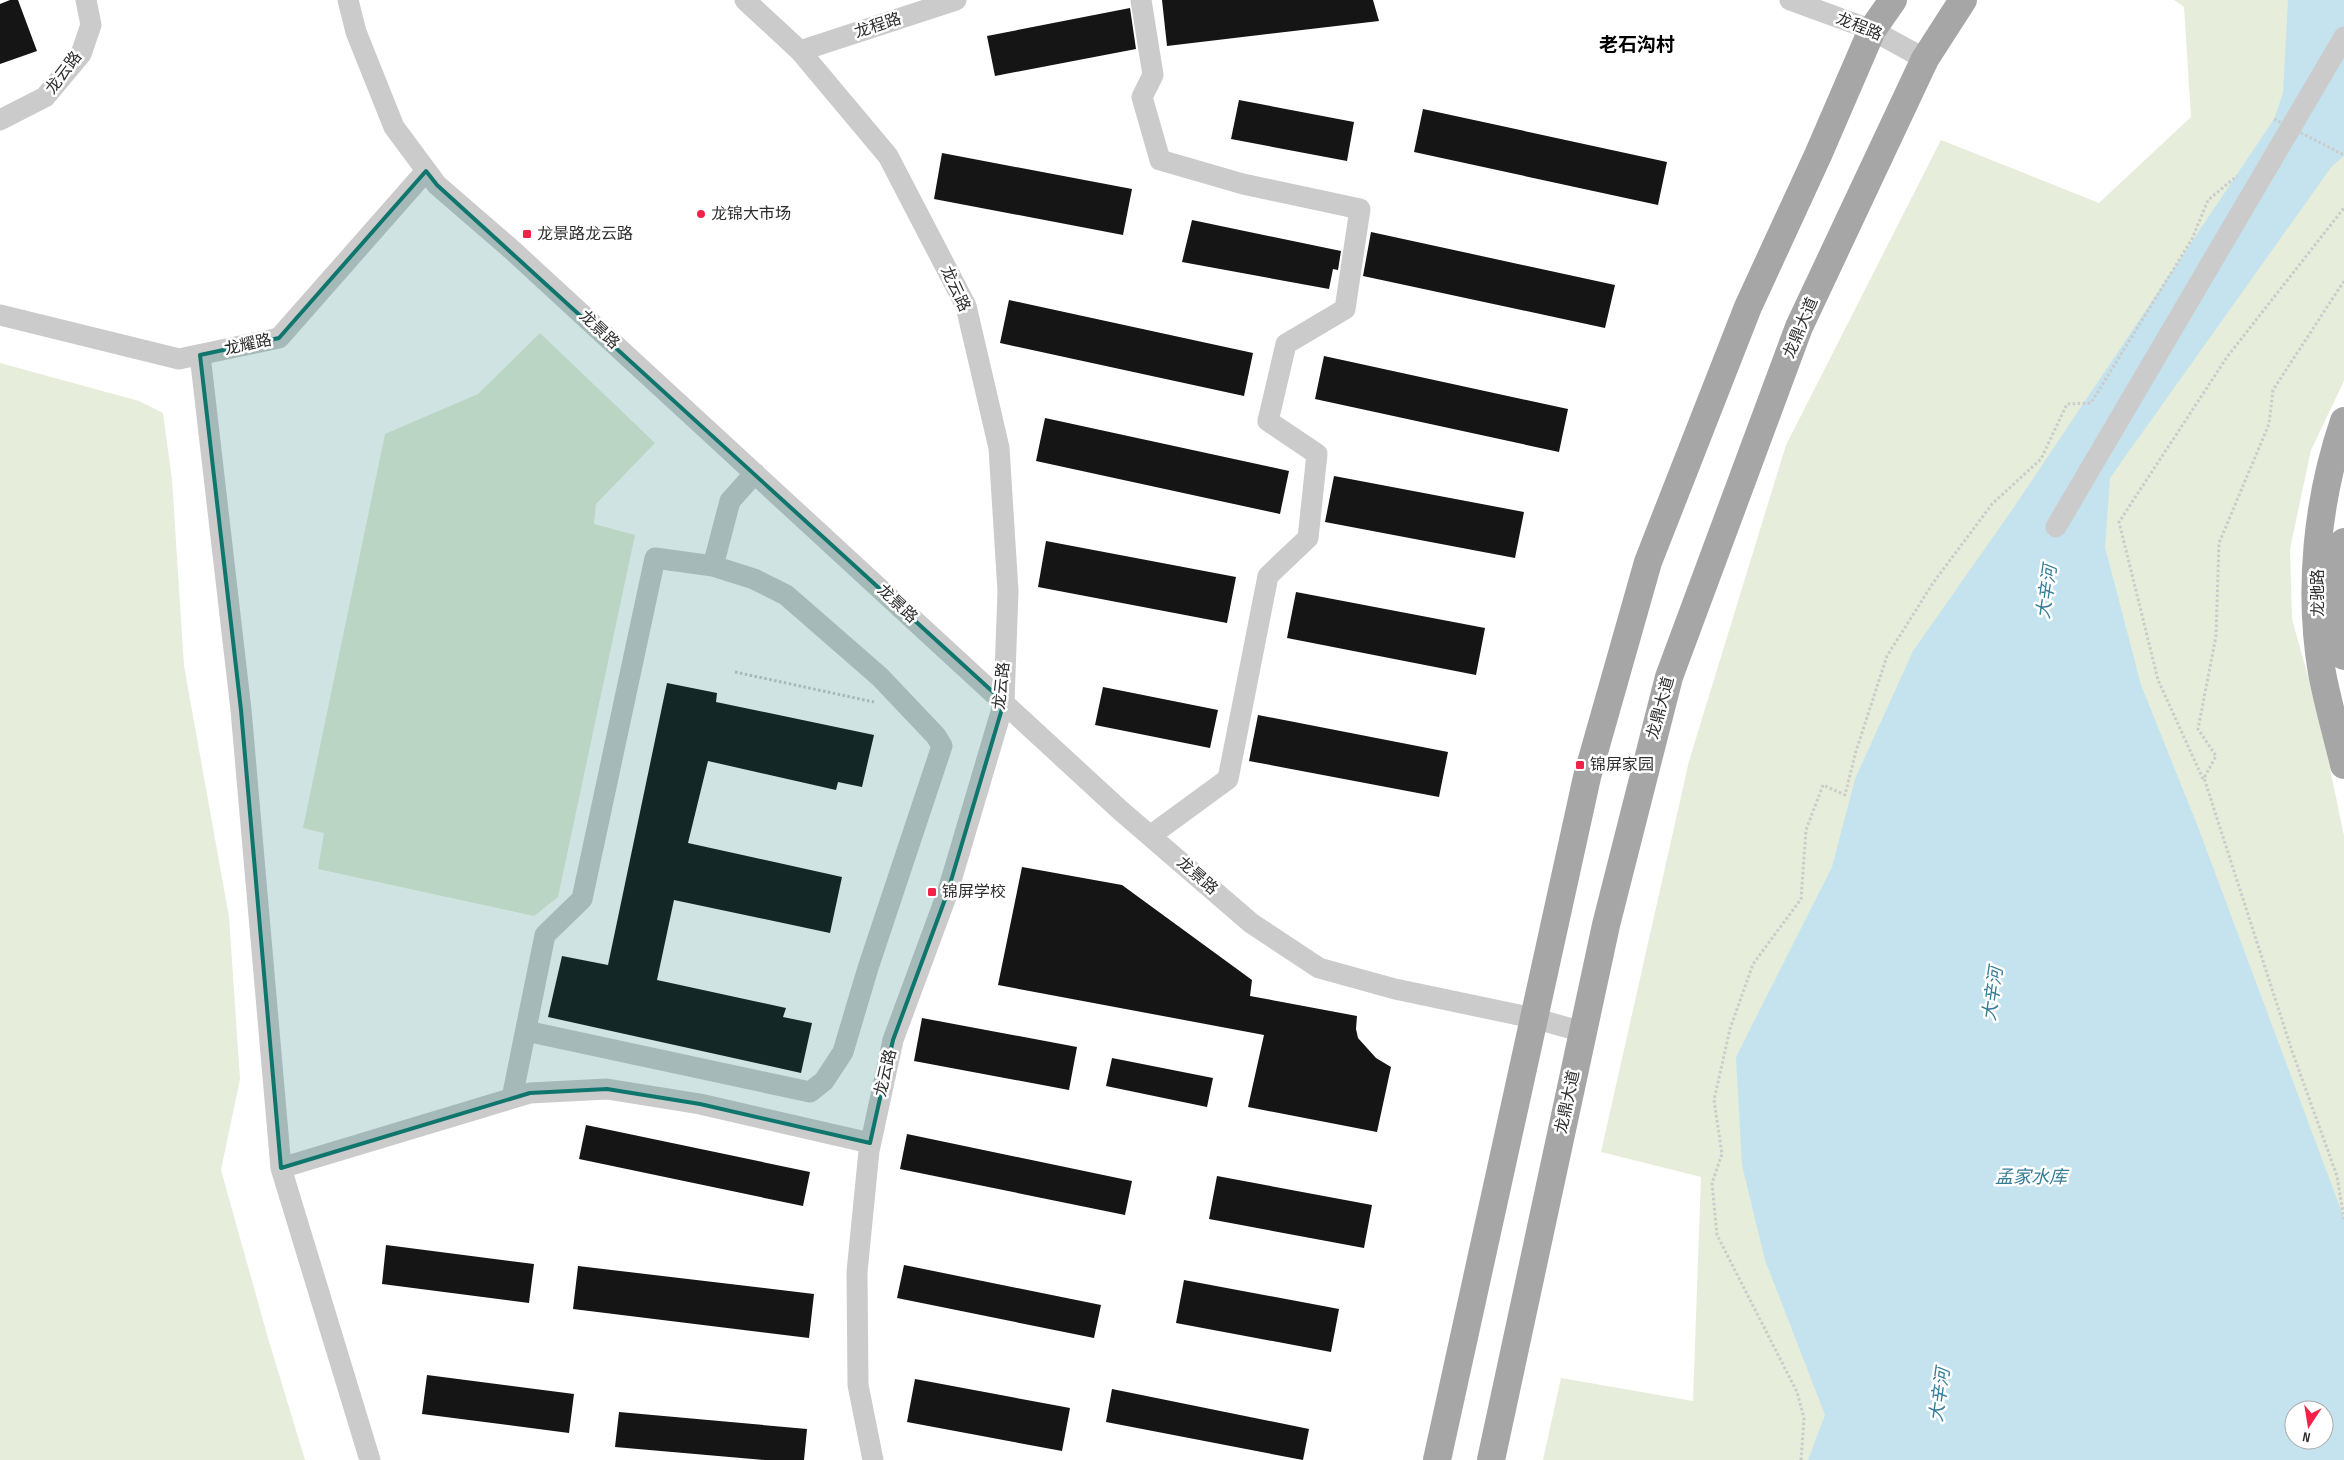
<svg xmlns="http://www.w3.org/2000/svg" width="2344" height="1460" font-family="'Sofia Sans Condensed','Noto Sans SC',sans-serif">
  <rect width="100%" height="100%" fill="#fff"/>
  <path fill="#e6edda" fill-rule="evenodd" d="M2174 0H2344V381L2311 450 2290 549 2292 619 2320 720 2344 836V1460H1543L1561 1378 1693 1401 1701 1177 1601 1152 1689 761 1786 445 1941 140 2099 203 2191 117 2184 7ZM2294 1410H2324V1440H2294Z
    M540 333 655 443 596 504 594 524 635 535 558 897 534 916 318 869 324 833 303 828 385 434 478 394Z
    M0 363 139 401 163 413 172 480 184 666 229 917 240 1079 221 1170 268 1338 305 1460H0Z"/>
  <path fill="#c4e3ee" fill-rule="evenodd" d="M2288 0H2344V156L2332 166 2110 478 2105 547 2141 685 2198 827 2344 1218V1460H1808L1825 1415 1765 1260 1742 1165 1736 1057 1832 867 1855 779 1913 651 2012 510 2274 119 2283 93ZM2294 1410H2324V1440H2294Z"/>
  <path fill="#151515" d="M10 0H18L37 51 0 64V4Z
    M1162 0H1373L1379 21 1167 46Z
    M1130 8 1136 49 995 76 987 36Z
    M1239 100 1354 122 1347 161 1231 139Z
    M1423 109 1667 162 1658 205 1414 152Z
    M942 153 1132 189 1123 235 934 199Z
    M1192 220 1341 251 1338 270 1333 269 1329 289 1182 262Z
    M1371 232 1615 285 1605 328 1363 276Z
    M1009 300 1253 353 1244 396 1000 343Z
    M1324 356 1568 409 1559 452 1315 399Z
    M1045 418 1289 471 1280 514 1036 461Z
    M1334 476 1524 512 1515 558 1325 522Z
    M1046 541 1236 577 1227 623 1038 587Z
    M1296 592 1485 628 1476 675 1287 638Z
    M667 683 717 693 716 702 874 735 862 787 838 782 836 790 708 761 688 843 842 877 830 933 674 900 657 980 786 1008 783 1017 812 1023 801 1073 548 1017 562 956 608 965Z
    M1103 687 1218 710 1210 748 1095 725Z
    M1258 715 1448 752 1439 797 1249 761Z
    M1022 867 1122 885 1252 980 1250 996 1357 1016 1356 1029 1358 1038 1376 1058 1391 1067 1377 1132 1248 1107 1264 1035 998 985Z
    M922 1018 1077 1047 1069 1090 914 1061Z
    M1112 1058 1213 1078 1207 1107 1106 1086Z
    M586 1125 810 1172 803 1206 579 1159Z
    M907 1134 1132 1181 1125 1215 900 1169Z
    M1217 1176 1372 1205 1364 1248 1209 1219Z
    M386 1245 534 1264 529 1303 382 1284Z
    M904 1265 1101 1305 1094 1338 897 1298Z
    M578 1266 814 1294 809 1338 573 1309Z
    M1184 1280 1339 1309 1331 1352 1176 1323Z
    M427 1375 574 1394 569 1433 422 1414Z
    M915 1379 1070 1408 1062 1451 907 1422Z
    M1112 1389 1309 1429 1303 1460 1106 1422Z
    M619 1412 807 1429 804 1460H765L615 1447Z"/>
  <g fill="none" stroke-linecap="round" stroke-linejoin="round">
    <path stroke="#cbcbcb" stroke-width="3" stroke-dasharray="2.5 2.5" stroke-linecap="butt" d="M2344 281 2273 390 2269 424 2219 543 2216 636 2198 729 2216 756 2204 778 2292 1051 2337 1176 2344 1219
      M735 672 874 702
      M2203 779 2158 680 2119 522 2227 357 2344 208
      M1801 1460 1804 1418 1797 1392 1717 1235 1712 1183 1722 1154 1714 1100 1730 1029 1753 964 1801 899 1806 830 1823 785 1845 795 1856 751 1887 656 1933 583 1992 504 2041 459 2067 404 2091 403 2192 239 2208 200 2237 176"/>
    <path stroke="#cbcbcb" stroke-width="21" d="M348 0 356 32 394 127 437 185 511 249 1120 810 1251 923 1319 968 1395 989 1533 1018 1583 1032
      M745 0 800 51 888 156 966 306 999 448 1008 591 1004 702 947 894 893 1040 869 1151 857 1272 858 1385 873 1460
      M1141 0 1153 75 1142 97 1160 160 1243 184 1360 209 1345 309 1286 344 1268 421 1317 454 1308 538 1268 576 1228 779 1150 836
      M1790 0 1872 30 1925 59
      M800 51 956 0
      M0 120 45 97 81 54 91 25 86 0
      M0 315 179 359 279 338 426 171
      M200 355 241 710 281 1168 370 1460
      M2056 527 2344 37
      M526 1031 810 1092 824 1081 843 1052 868 968 942 746 936 736 880 677 786 595 754 579 713 566
      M512 1098 545 935 582 899 655 558 713 566 730 501 755 473
      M281 1168 530 1093 607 1089 700 1104 870 1143"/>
    <path stroke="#a6a6a6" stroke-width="28" d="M2344 421C2317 500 2308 590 2322 673 2328 704 2337 735 2344 765
      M2344 542 2339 623 2344 656
      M1437 1460 1587 777 1648 562 1748 307 1818 155 1872 30 1893 0
      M1491 1460 1606 925 1669 677 1799 327 1925 59 1963 0"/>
    <path stroke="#cbcbcb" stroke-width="3" stroke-dasharray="2.5 2.5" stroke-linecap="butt" d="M2274 119 2344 155"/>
  </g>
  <path fill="#0f766e" fill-opacity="0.2" stroke="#0f766e" stroke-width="4" stroke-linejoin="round" d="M426 171 437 185 1004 702 947 894 893 1040 870 1143 700 1104 607 1089 530 1093 281 1168 241 710 200 355 279 338Z"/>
  <g fill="#f42149" stroke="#fff" stroke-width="2">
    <circle cx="701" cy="214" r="5"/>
    <rect x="522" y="229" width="10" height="10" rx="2.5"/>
    <rect x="1575" y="760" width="10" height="10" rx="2.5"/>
    <rect x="927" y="887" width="10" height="10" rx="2.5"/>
  </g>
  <g text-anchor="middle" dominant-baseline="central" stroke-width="5" stroke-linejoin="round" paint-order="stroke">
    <g font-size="16" fill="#2e2e2e" stroke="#fff">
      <text transform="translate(878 26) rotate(-18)">龙程路</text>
      <text transform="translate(1859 27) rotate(22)">龙程路</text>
      <text transform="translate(64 73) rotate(-53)">龙云路</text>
      <text transform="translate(955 289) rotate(65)">龙云路</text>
      <text transform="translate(1801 328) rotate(-67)">龙鼎大道</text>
      <text transform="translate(599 330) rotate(43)">龙景路</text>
      <text transform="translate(248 345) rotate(-12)">龙耀路</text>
      <text transform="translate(2318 593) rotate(-90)">龙驰路</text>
      <text transform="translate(897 604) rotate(43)">龙景路</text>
      <text transform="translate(1002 686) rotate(-84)">龙云路</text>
      <text transform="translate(1661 708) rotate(-75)">龙鼎大道</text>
      <text transform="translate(1197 876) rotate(41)">龙景路</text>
      <text transform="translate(886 1073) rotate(-77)">龙云路</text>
      <text transform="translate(1568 1102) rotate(-78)">龙鼎大道</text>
    </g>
    <g font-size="16" fill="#2e2e2e" stroke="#fff" text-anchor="start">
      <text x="711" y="214">龙锦大市场</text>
      <text x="537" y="234">龙景路龙云路</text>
      <text x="1590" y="765">锦屏家园</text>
      <text x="942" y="892">锦屏学校</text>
    </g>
    <g font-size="18" font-style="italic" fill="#357c97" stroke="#fff">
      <text transform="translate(2047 592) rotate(-82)">大辛河</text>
      <text transform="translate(1993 994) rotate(-82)">大辛河</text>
      <text x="2031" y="1177">孟家水库</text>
      <text transform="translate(1940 1395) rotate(-82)">大辛河</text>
    </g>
    <g font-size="19" font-weight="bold" fill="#000" stroke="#fff">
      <text x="1637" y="45">老石沟村</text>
    </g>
  </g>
  <g transform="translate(2309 1425) rotate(192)"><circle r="24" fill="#ffffff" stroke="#ababab"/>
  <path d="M0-4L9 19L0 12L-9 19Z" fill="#f42149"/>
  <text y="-8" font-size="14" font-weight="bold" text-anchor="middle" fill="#2e2e2e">N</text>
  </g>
</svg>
